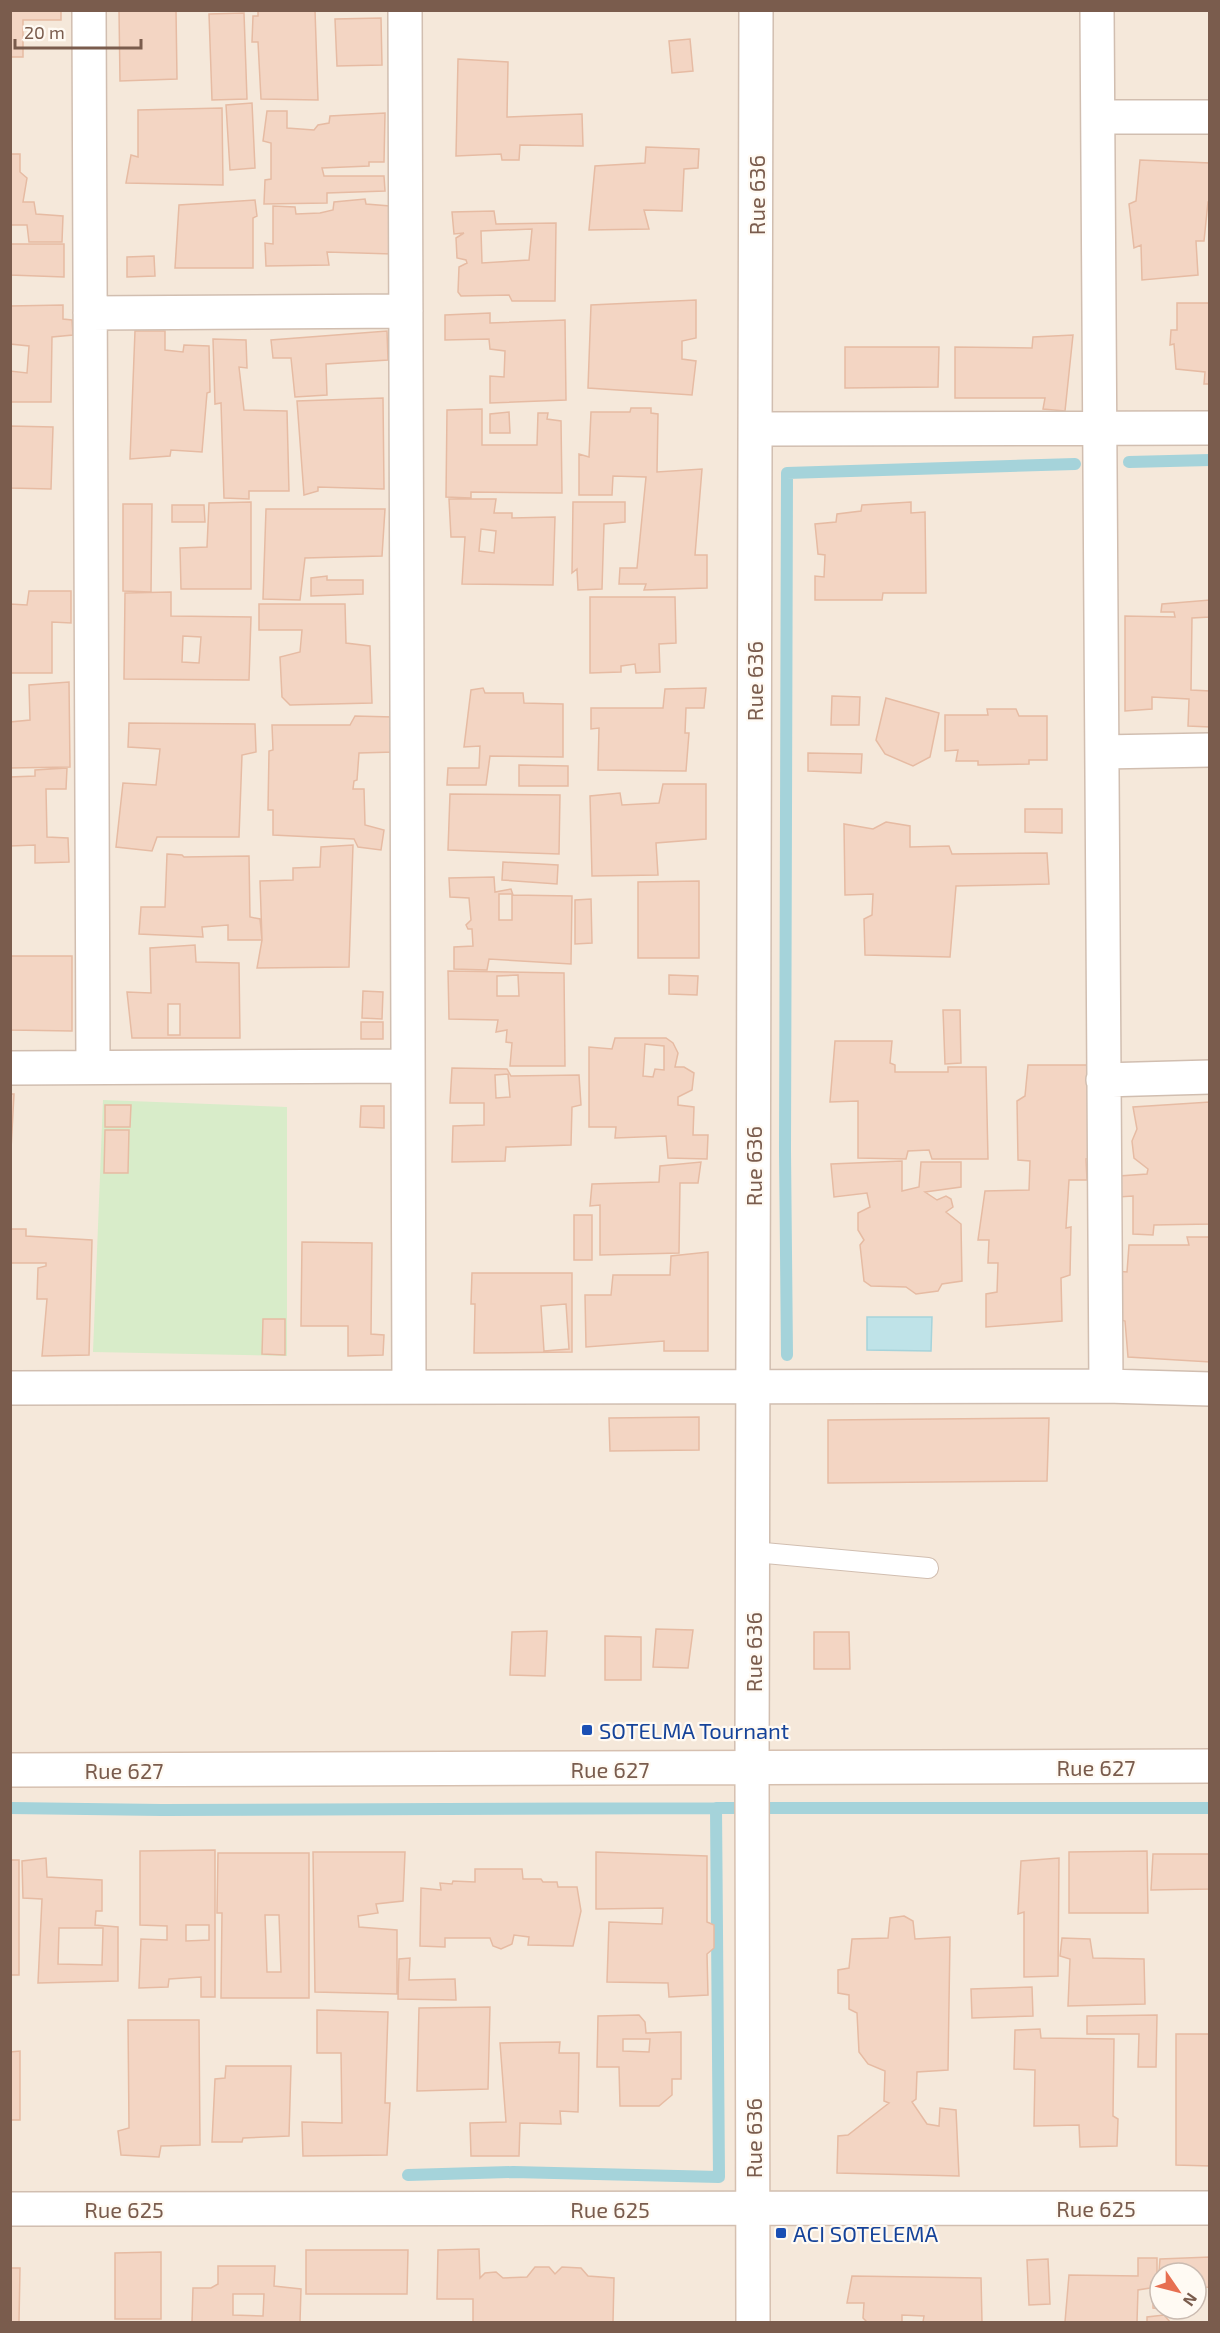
<svg xmlns="http://www.w3.org/2000/svg" width="1220" height="2333" font-family="'Exo 2',sans-serif">
  <rect width="100%" height="100%" fill="#fdf6ec"/>
  <path fill="#f5e8da" fill-rule="evenodd" d="M11 11H1209V2322H11ZM1160 2273H1196V2309H1160Z"/>
  <path fill="#d8ecc9" d="M103 1100 287 1107V1356L93 1352Z"/>
  <path fill="#bfe3e8" stroke="#a5d3da" stroke-width="1.5" d="M867 1317H932L931 1351 867 1350Z"/>
  <g fill="none" stroke-linecap="round" stroke-linejoin="round">
    <path stroke="#a5d3da" stroke-width="12" d="M1129 462 1210 460
      M787 1355 785 1151 787 473 1075 464
      M10 1808 162 1810 716 1808
      M408 2175 513 2172 719 2177 716 1808H1210"/>
  </g>
  <path fill="#f3d5c3" stroke="#e6bba3" stroke-width="1.5" fill-rule="evenodd" d="M10 10H61V20H23V57H10Z
    M119 10H176L177 79 120 81Z
    M258 10H315L318 100 261 99 258 42H252L253 16H258Z
    M244 13 247 99 212 100 209 14Z
    M381 18 382 65 337 66 335 19Z
    M690 39 693 71 672 73 669 41Z
    M458 59 508 62 507 117 582 114 583 146 520 145 519 160H502L501 154 456 156Z
    M252 103 255 168 230 170 226 105Z
    M222 108 223 185 126 183 131 155 138 157V110Z
    M267 111H287V128L314 130 318 125 329 123 330 116 385 113 384 162H369V166L322 168 324 176H384L385 191 327 193V203L264 204 265 180 271 179V143L263 141Z
    M646 147 699 149 698 168 684 169 682 211 644 210 649 229 589 230 595 166 645 163Z
    M10 154H20V172L27 178 23 202H34L36 214 63 216 62 242H29L27 225H10Z
    M1140 160 1210 163V202H1208L1204 241H1196L1198 275 1142 280 1141 245 1134 248 1129 204 1136 201Z
    M365 199 366 204 390 206 392 254 327 252 329 265 266 266 265 243 273 244V206L295 207 296 214 320 213 333 210 334 202Z
    M255 200 257 216 253 218V268H175L179 205Z
    M494 211 496 224 556 223 555 301H512L509 295 461 296 458 292 459 267 467 263 466 260 457 258 456 238 464 233 454 234 452 212ZM532 229 529 260 482 263 481 231Z
    M10 244H64V277L10 275Z
    M154 256 155 276 127 277V257Z
    M696 300V338L682 341V359L696 361 692 395 588 388 591 305Z
    M1177 303H1210V384H1204L1205 372 1176 369 1174 344 1170 345 1171 330H1177Z
    M63 305V319L72 320 73 335 52 337 51 402H10V371L27 373 29 346 10 344V306Z
    M490 313V323L565 320 566 400 490 403V376L504 377 505 351 490 349 489 339 445 340V315Z
    M135 331H165V350L183 352 184 345 209 346 210 392 207 393 202 452 171 450 170 456 130 459Z
    M387 331 388 360 326 364 327 395 295 397 291 358H273L271 340Z
    M1073 335 1065 411 1043 409 1045 398H955V347L1032 348 1033 337Z
    M213 339 246 340 247 368 239 367 244 410 287 411 289 491H249V499L224 498 221 403 215 404Z
    M845 347H939L938 387 845 388Z
    M383 398 384 489 318 487V491L304 495 297 401Z
    M631 408H651V413L658 414 657 472 702 469 695 555H707V588L644 590 646 584H619L620 568H637L646 477 613 476 612 495H579V454L589 457 591 412H630Z
    M482 409V445H537L538 413H548L547 419 561 421 562 493 471 492V498L446 497 447 410Z
    M509 412 510 433H490V414Z
    M10 426 53 427 51 489 10 488Z
    M449 499H496L494 513H512V518L555 517 553 585 462 584 465 537H451ZM481 529 496 531 494 553 479 551Z
    M251 502V589H181L180 548 207 547 209 503Z
    M573 502H625V522L604 524 602 589 578 590 577 569 572 573Z
    M911 502V513L925 512 926 593H883L882 600H815V576L824 577 825 555 818 554 815 524 836 522 837 514 861 511 862 505Z
    M123 504H152L151 592 123 591Z
    M172 505H204L205 522H172Z
    M266 509H385L382 556 305 558 300 600 263 599Z
    M327 576V580H363V594L311 596V578Z
    M29 591H71V623L52 622V673H10V604L27 605Z
    M171 592V616L251 617 249 680 124 679 125 593ZM183 636 201 637 199 663 182 662Z
    M590 597H675L676 643 659 644 660 672 636 673 635 664 621 666V672L590 673Z
    M1210 600V617L1192 618 1191 690 1210 691V727L1188 726 1189 699 1152 697V709L1125 711V616L1175 617 1174 612H1161L1162 604Z
    M259 604H345L346 643 370 646 372 703 290 705 282 697 280 657 300 652 302 630H259Z
    M69 682 70 767 10 768V722L30 720 29 685Z
    M483 688 485 693H523L524 703 563 704V757L490 756 486 785H447L448 768H479L480 746 464 747 471 690Z
    M706 688 704 708H686L685 733H689L686 771 598 770 599 728 591 729V708H663L665 689Z
    M832 696 860 697 859 725H831Z
    M886 698 939 713 930 757 913 766 885 754 876 740Z
    M987 709H1016L1019 716H1047V760H1029V764L978 765V761H956L958 750 945 751V715H988Z
    M355 716 393 717 394 752 359 753 357 780 354 781 353 789H364L365 825 384 830 381 850 358 847 354 839 273 835V810H268L269 751 273 750 272 725H350Z
    M129 723 255 724 256 752 242 755 239 837H157L152 851 116 847 123 783 156 785 160 749 128 747Z
    M808 753 862 754 861 773 808 771Z
    M519 765 568 766V786H519Z
    M67 768 66 789H46L47 837 68 838 69 862 35 863V845L10 846V777L35 776V770Z
    M663 784H706V839L656 843 658 875 592 876 590 796 620 793 622 805 659 803Z
    M450 794 560 795 559 854 448 850Z
    M1025 809H1062V833L1025 832Z
    M886 822 910 826V847L949 846 952 854 1047 853 1049 884 956 886 950 957 865 955 864 919 872 915 873 894 845 895 844 824 873 829Z
    M353 845 349 967 257 968 262 940 260 881 293 880V868L320 867 321 847Z
    M167 854 182 855 184 857 249 856 250 917 260 919 262 940H228V925L202 927 203 937 139 934 141 907H165Z
    M503 862 558 865 557 884 502 880Z
    M494 877 495 892 511 889 513 895 572 896 571 964 489 959 487 970 454 969V947L473 946 472 929H468L466 925 471 920 469 898 450 897 449 878ZM499 894H512V920H499Z
    M699 881V958H638V882Z
    M591 899 592 943 575 944V900Z
    M195 945 196 962 239 963 240 1038H132L127 992 151 993 150 948ZM168 1004H180V1035H168Z
    M10 956H72V1031L10 1030Z
    M448 971 564 973 565 1066H510L512 1043 506 1042 507 1030 496 1032 498 1020 449 1019ZM518 975 519 996H497V976Z
    M669 975 698 976 697 995 669 994Z
    M363 991 383 992 382 1019 362 1018Z
    M943 1010H960L961 1063 945 1064Z
    M361 1022H383V1039H361Z
    M615 1038H666L673 1043 678 1053 675 1067H684L694 1073 692 1090 678 1097V1105L694 1107 693 1135H708L707 1159 668 1158 666 1136 615 1138 616 1127H589V1047L612 1049ZM645 1044 664 1046V1070L655 1069 653 1077 643 1076Z
    M835 1041H892L890 1063 895 1065V1072H948V1067H986L988 1159H932L929 1150 908 1151 906 1159 858 1158V1101L830 1102Z
    M1028 1065H1091L1092 1158 1086 1159 1087 1180H1069L1066 1228 1071 1227 1070 1275 1061 1278 1062 1321 986 1327V1294L997 1292 998 1263H988L989 1240H978L985 1191 1029 1190 1030 1161 1018 1160 1017 1101 1025 1096Z
    M452 1068 507 1069 511 1076 579 1075 581 1105 572 1107 571 1145 506 1147 505 1161 452 1162 453 1126 484 1125V1103H450ZM508 1074 510 1097 496 1098 495 1075Z
    M10 1094H14L10 1168Z
    M1210 1102V1224L1154 1225 1153 1235 1133 1234V1196L1118 1197 1119 1176 1147 1174 1148 1169 1134 1158 1132 1141 1137 1129 1133 1107Z
    M105 1105H131L130 1127H105Z
    M361 1106H384V1128L360 1127Z
    M105 1130H129L128 1173H104Z
    M902 1161V1191L919 1187 921 1162H961V1187L925 1192 937 1200 946 1196 951 1199 953 1207 946 1212 961 1224 962 1281 942 1284 938 1291 916 1294 906 1287 871 1286 864 1281 860 1245 864 1240 858 1230V1213L870 1207 867 1193 834 1197 831 1164Z
    M701 1162 698 1183H680L679 1253 600 1255V1205L590 1206 592 1184 659 1182 660 1166Z
    M574 1215H592V1260H574Z
    M10 1229H26V1236L92 1240 89 1355 42 1356 47 1299H37L38 1268 46 1266V1263H10Z
    M1187 1237H1210V1362L1128 1357 1125 1321 1116 1319 1115 1271 1127 1272 1129 1245H1189Z
    M302 1242 372 1243 371 1334 384 1335 383 1355 348 1356V1326H301Z
    M708 1252V1351H664V1341L586 1347 585 1295H611L613 1275H670L671 1256Z
    M472 1273H572V1352L474 1353 475 1304H471ZM566 1304 569 1349 544 1351 541 1306Z
    M263 1319H285V1355L262 1354Z
    M699 1417V1450L610 1451 609 1418Z
    M1049 1418 1047 1481 828 1483V1420Z
    M656 1629 693 1630 688 1668 653 1667Z
    M547 1631 545 1676 510 1675 512 1632Z
    M814 1632H849L850 1669H814Z
    M605 1636 641 1637V1680H605Z
    M215 1850V1997H201V1977L169 1979 168 1987 139 1988 141 1939 167 1940V1926L140 1925V1851ZM186 1925H209V1940L186 1941Z
    M1147 1851 1148 1913H1069V1852Z
    M313 1852H405L403 1901 376 1904 378 1913 358 1916 359 1927 397 1930V1994L315 1992Z
    M596 1852 707 1856V1922L714 1925V1948L707 1954 708 1995 669 1997 668 1983 607 1982 609 1922 662 1924 663 1908 596 1909Z
    M218 1853H309V1998H221L222 1913H217ZM265 1915H279L281 1972H267Z
    M1153 1854H1210V1889L1151 1890Z
    M46 1858 47 1877 102 1880V1911H96L95 1925 118 1927V1981L38 1983 42 1899 23 1898 22 1861ZM59 1928H103L102 1965 58 1964Z
    M1059 1858 1058 1976 1024 1977V1912L1018 1914 1021 1861Z
    M10 1860H19V1975H10Z
    M475 1869H522L523 1879H541L543 1882H557L558 1887H577L581 1911 573 1946 528 1945 529 1937 514 1935 512 1944 501 1949 493 1946 490 1938H445V1947L420 1946 421 1888 441 1890 440 1883 452 1884 453 1881 475 1882Z
    M904 1916 913 1921 915 1939 950 1937 948 2070 917 2072 916 2099 912 2102 927 2124 939 2126 940 2108 956 2110 959 2176 837 2173 838 2136 848 2135 889 2103 884 2101 885 2071 868 2064 859 2052 857 2013 849 2009V1995L838 1993V1970L849 1968 852 1939 888 1938 890 1918Z
    M1062 1938 1090 1939 1093 1958 1144 1959 1145 2004 1068 2006 1070 1959 1060 1956Z
    M410 1958 409 1980 455 1979 456 2000 398 1999 399 1959Z
    M1032 1987 1033 2016 972 2018 971 1989Z
    M490 2007 488 2089 417 2091 419 2008Z
    M317 2010 388 2012 385 2103H390L387 2155 303 2156 302 2122 342 2123 341 2053H317Z
    M639 2015 645 2022 646 2033 681 2032V2079H672V2095L659 2106H620L619 2067H597L598 2016ZM623 2039H650L649 2052 623 2051Z
    M1157 2015 1156 2067H1138L1139 2034H1087V2016Z
    M128 2020H199L200 2145 161 2146 159 2157 121 2155 118 2131 129 2128Z
    M1040 2029 1041 2038 1114 2039 1113 2116 1118 2119 1117 2146 1080 2147 1079 2125 1034 2126 1035 2070 1014 2069 1015 2030Z
    M1176 2034H1210V2166L1176 2165Z
    M560 2042 559 2053H579L578 2112 560 2111 561 2124 520 2123 519 2156H471L470 2123 506 2122 500 2043Z
    M20 2051V2120H10V2052Z
    M226 2066H291L289 2136 243 2138 242 2142H212L215 2079 225 2078Z
    M479 2249 480 2278 485 2273 496 2272 503 2278 527 2277 535 2267H549L555 2274 562 2267 581 2268 588 2276 614 2278 613 2322H473V2299H437L438 2250Z
    M306 2250H408L407 2294H306Z
    M161 2252V2319H115V2253Z
    M1210 2257V2287L1196 2288V2273H1160V2309L1153 2308V2286L1158 2285 1160 2259Z
    M1138 2258H1157V2282H1151L1150 2288 1138 2290 1137 2322H1065L1069 2275 1138 2276Z
    M1048 2259 1050 2304 1029 2305 1027 2260Z
    M218 2266H275L274 2286 301 2289 300 2322H192L193 2288H211L218 2284ZM233 2294H264L263 2316 233 2315Z
    M10 2268H20L19 2322H10Z
    M852 2276 981 2278 982 2322H923L924 2316 902 2315V2322H867L863 2318 864 2303H847Z
    M1164 2315 1170 2322H1210H1147V2317Z"/>
  <g fill="none" stroke-linecap="round" stroke-linejoin="round">
    <defs>
      <path id="lane" d="M753 1552 928 1568"/>
      <path id="street" d="M89 10 93 1067
        M405 10 409 1387
        M1097 10 1106 1386
        M1099 117H1210
        M90 313 406 311
        M755 429 1210 428
        M1102 752 1210 750
        M10 1068 408 1066
        M1103 1080 1210 1077
        M10 1388 1106 1386 1210 1389
        M752 1769 756 10
        M10 2209 1210 2208"/>
      <path id="secondary" d="M752 1769 753 2322
        M10 1770 1210 1766"/>
    </defs>
    <use href="#lane" stroke="#d1beb0" stroke-width="22"/>
    <use href="#street" stroke="#d1beb0" stroke-width="36"/>
    <use href="#secondary" stroke="#d6c0b0" stroke-width="36"/>
    <use href="#lane" stroke="#fff" stroke-width="20"/>
    <use href="#street" stroke="#fff" stroke-width="33"/>
    <use href="#secondary" stroke="#fff" stroke-width="33"/>
  </g>
  <g fill="#1a4fb4" stroke="#fffaf3" stroke-width="2">
    <rect x="581" y="1724" width="12" height="12" rx="3"/>
    <rect x="775" y="2227" width="12" height="12" rx="3"/>
  </g>
  <g text-anchor="middle" dominant-baseline="central" stroke-width="4.5" stroke-linejoin="round" paint-order="stroke">
    <g font-size="22" fill="#7a5c4d" stroke="#fffaf3">
      <text transform="translate(756 195) rotate(-90)">Rue 636</text>
      <text transform="translate(754 681) rotate(-90)">Rue 636</text>
      <text transform="translate(753 1166) rotate(-90)">Rue 636</text>
      <text transform="translate(753 1652) rotate(-90)">Rue 636</text>
      <text x="1096" y="1767">Rue 627</text>
      <text x="610" y="1769">Rue 627</text>
      <text x="124" y="1770">Rue 627</text>
      <text transform="translate(753 2138) rotate(-90)">Rue 636</text>
      <text x="1096" y="2208">Rue 625</text>
      <text x="124" y="2209">Rue 625</text>
      <text x="610" y="2209">Rue 625</text>
    </g>
    <g font-size="22" fill="#164399" stroke="#fffaf3" text-anchor="start">
      <text x="599" y="1730">SOTELMA Tournant</text>
      <text x="793" y="2233">ACI SOTELEMA</text>
    </g>
  </g>
  <rect width="1220" height="2333" fill="none" stroke="#7a5c4d" stroke-width="24"/>
  <g transform="translate(1178 2291) rotate(125)"><circle r="28" fill="#fffaf3" stroke="#cabbb1" stroke-width="1.5"/>
  <path d="M0-4.5L10 22L0 15L-10 22Z" fill="#e76f51"/>
  <text y="-9" font-size="16" font-weight="bold" text-anchor="middle" fill="#7a5c4d">N</text>
  </g>
  <path d="M15 39v9h126v-9" fill="none" stroke="#7a5c4d" stroke-width="3"/>
  <text x="24" y="39" font-size="18" fill="#7a5c4d" stroke="#fffaf3" stroke-width="4.5" paint-order="stroke">20 m</text>
</svg>
